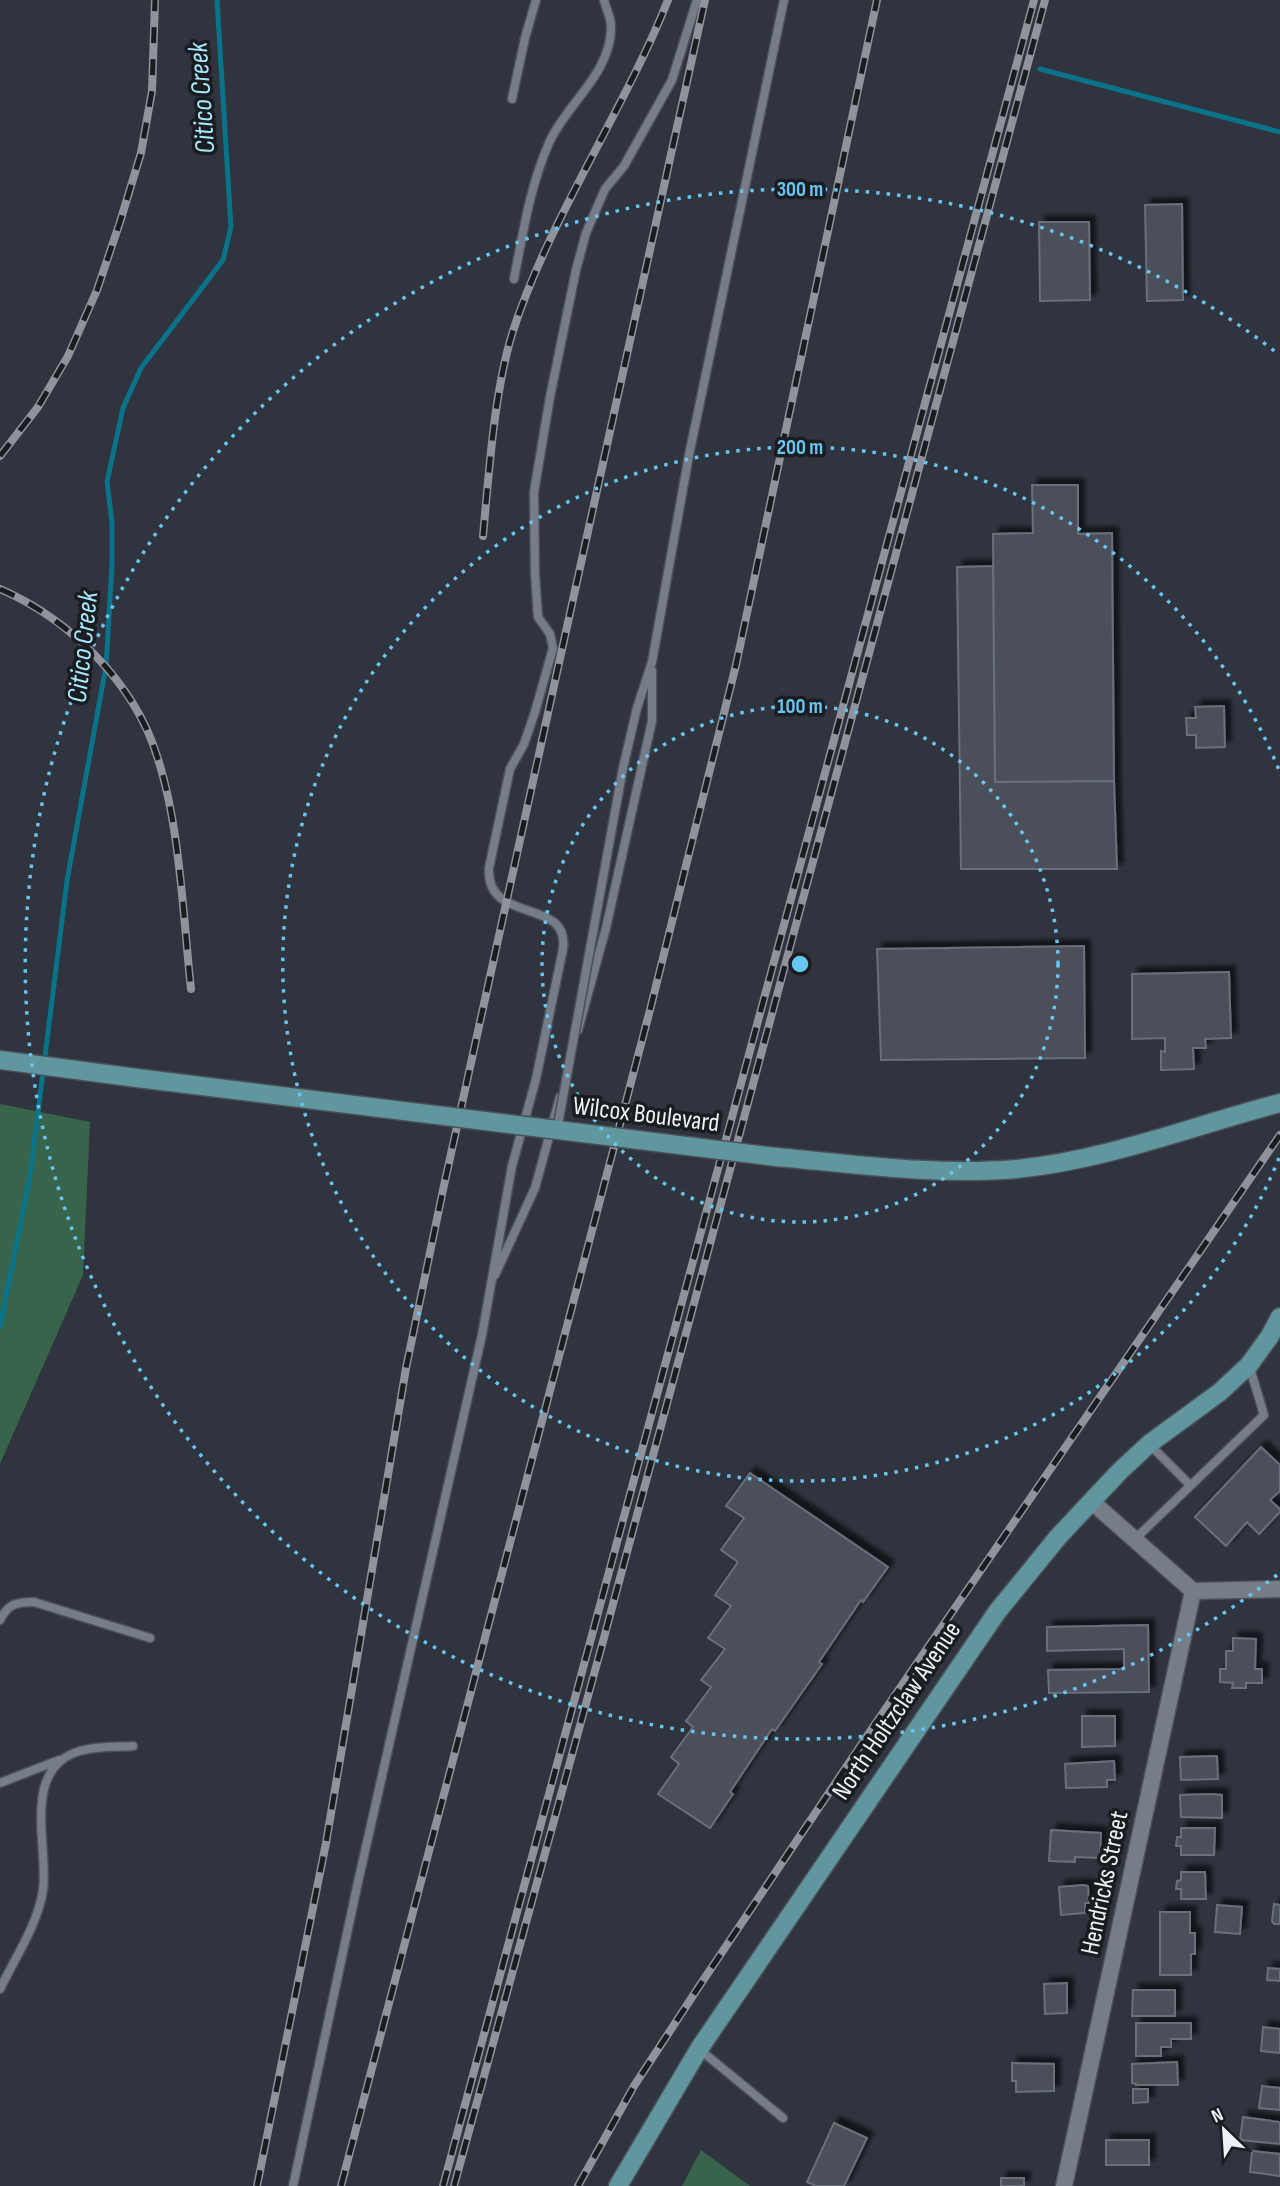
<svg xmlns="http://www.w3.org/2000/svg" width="1280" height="2186" font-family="'Sofia Sans Condensed',sans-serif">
  <defs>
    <filter id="shadow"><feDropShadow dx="6" dy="-6" stdDeviation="2" flood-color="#0009"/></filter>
  </defs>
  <rect width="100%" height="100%" fill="#2f343e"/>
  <path fill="#38644c" d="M0 1104 90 1122 83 1275 0 1464Z
    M701 2150 750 2186H682Z"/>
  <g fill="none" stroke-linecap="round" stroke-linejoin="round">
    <path stroke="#0b7389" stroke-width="5" d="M1040 69 1280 132
      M0 1327 30 1176 67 881 106 666 112 566V522L107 482 123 408 141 368 223 260 231 227 217 0"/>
  </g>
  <path fill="#4b505a" stroke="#696f7a" stroke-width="2" filter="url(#shadow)" d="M1182 204 1183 300 1147 301 1145 205Z
    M1039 222H1089L1090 300 1040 301Z
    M1032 485H1078V534L1112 533 1114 781 995 782 993 534 1033 533Z
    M993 566 995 782 1114 781 1117 869H961L957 567Z
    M1224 706 1225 747 1196 748V735H1187L1186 718H1196L1195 707Z
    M1084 946 1085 1058 881 1060 877 949Z
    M1229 972 1231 1038 1205 1039 1206 1048H1193L1194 1069 1161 1070V1051L1165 1052V1038L1132 1039V974Z
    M1261 1447 1280 1465V1491L1270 1500 1280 1509V1512L1259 1534 1247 1522 1226 1546 1195 1517Z
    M750 1473 888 1567 863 1602 861 1600 819 1662 822 1664 775 1731 772 1729 730 1792 733 1794 710 1828 658 1794 679 1764 671 1757 693 1727 686 1721 711 1687 701 1680 725 1649 708 1638 731 1606 715 1595 738 1562 721 1550 744 1518 726 1506Z
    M1148 1625 1149 1692 1049 1693 1048 1670 1124 1669V1649L1047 1651V1627Z
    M1233 1638 1256 1639 1255 1669H1262V1683H1246V1688H1232L1233 1683 1220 1682V1669H1226V1651H1233Z
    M1082 1716H1115V1746L1082 1747Z
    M1217 1756 1218 1779 1181 1780 1180 1757Z
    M1114 1761 1115 1780H1107V1787L1066 1788 1065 1764Z
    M1211 1794 1222 1795V1818L1181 1817 1180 1795Z
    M1181 1828H1215L1214 1855H1181V1846H1176L1177 1837H1181Z
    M1051 1830 1101 1833 1100 1858 1075 1857V1862L1049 1861Z
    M1181 1872H1205L1206 1899H1181V1889H1176L1177 1881 1181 1880Z
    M1083 1885 1088 1886 1089 1903H1085V1913L1061 1915 1059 1887Z
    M1274 1904 1280 1905V1924H1274L1272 1921Z
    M1217 1905 1242 1907 1240 1934 1215 1932Z
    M1160 1912H1190V1933H1195V1954H1191V1975H1160Z
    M1268 1968 1280 1969V1981L1267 1980Z
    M1067 1983V2013L1045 2014 1044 1984Z
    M1133 1990H1175V2016H1132Z
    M1136 2023H1191V2039H1171V2047H1161V2056H1136Z
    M1263 2027 1280 2029V2053L1261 2051Z
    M1177 2062 1178 2085H1136V2084L1132 2083V2064Z
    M1012 2063 1054 2064V2091L1016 2092V2081H1012Z
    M1262 2086 1280 2088V2110L1259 2108Z
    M1133 2089H1148V2102L1133 2103Z
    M1243 2117 1280 2122V2144L1240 2140Z
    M834 2123 867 2138 844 2186H816L807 2182Z
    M1106 2140H1149V2165H1106Z
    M1252 2151 1280 2154V2176L1250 2172Z
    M1001 2178H1024V2186H1001Z"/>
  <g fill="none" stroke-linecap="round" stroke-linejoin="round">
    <defs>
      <path id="service" d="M512 99 525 38 536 0
        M514 279C523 233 530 186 549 143 566 104 612 73 611 26 611 17 606 9 604 0
        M623 768 637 708 652 662 689 455 784 0
        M578 1030 606 928 652 721V671
        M495 1275 535 1188 560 1097
        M1149 1444 1190 1485
        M1135 1539 1264 1415 1249 1365
        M0 1620C8 1604 16 1602 34 1602L150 1638
        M0 1783 59 1760
        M0 1989C15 1958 38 1924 43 1890 49 1847 20 1768 80 1751 96 1746 117 1747 133 1746
        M699 2049 783 2118
        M293 2186 358 1882 482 1335 512 1166 536 1079 563 949C570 896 486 926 489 868L510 769 524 744 535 712 553 648 550 634 538 617 535 574 534 492 550 397 576 270 586 233 605 189 624 166 672 80 697 0"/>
      <path id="minor" d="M1091 1501 1193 1591 1280 1589
        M1064 2186 1193 1591"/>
      <path id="secondary" d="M0 1060 137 1078
        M776 1157C855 1164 936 1176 1016 1169 1107 1160 1192 1126 1280 1103
        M618 2186 699 2049 997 1612 1058 1537 1119 1472 1149 1444 1220 1392 1249 1365 1270 1336 1280 1317"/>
    </defs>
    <use href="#service" stroke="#4b4f57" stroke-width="11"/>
    <use href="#minor" stroke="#4b4f57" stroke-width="19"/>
    <use href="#secondary" stroke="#4b4f57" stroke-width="21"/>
    <use href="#service" stroke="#777d88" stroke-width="8"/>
    <use href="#minor" stroke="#777d88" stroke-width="16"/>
    <use href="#secondary" stroke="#60969d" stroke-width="18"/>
    <defs>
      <path id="rail" d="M0 456 38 407 68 356 97 290 120 222 141 153 152 91 155 0
        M483 536C489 473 494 391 513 331 551 215 623 113 668 0
        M0 589C69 619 134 682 157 756 180 825 183 916 191 989
        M257 2186 326 1843 406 1368 443 1190 705 0
        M341 2186 650 1010 736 665 877 0
        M443 2186 1034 0
        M454 2186 602 1645 1045 0
        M578 2186 634 2086 700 1985 869 1733 1280 1135"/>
    </defs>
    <use href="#rail" stroke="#8f939b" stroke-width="8"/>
    <use href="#rail" stroke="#1a1c20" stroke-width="5" stroke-dasharray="16" stroke-linecap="butt"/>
    <defs>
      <path id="service-bridge" d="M557 1130 623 768"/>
      <path id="secondary-bridge" d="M137 1078 776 1157"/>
    </defs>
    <use href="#service-bridge" stroke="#4b4f57" stroke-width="11" stroke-linecap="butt"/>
    <use href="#secondary-bridge" stroke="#4b4f57" stroke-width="21" stroke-linecap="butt"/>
    <use href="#service-bridge" stroke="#777d88" stroke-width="8"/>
    <use href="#secondary-bridge" stroke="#60969d" stroke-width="18"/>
  </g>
  <g fill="none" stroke="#68c4f0" stroke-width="3.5" stroke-dasharray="3.5 7">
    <circle cx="800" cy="964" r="258"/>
    <path d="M1279 1158A517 517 0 1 1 1279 770"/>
    <path d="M1277 1575A775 775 0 1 1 1277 353"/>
  </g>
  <g text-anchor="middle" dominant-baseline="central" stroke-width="7" stroke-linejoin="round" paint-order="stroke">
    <g font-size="26" fill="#eef1f7" stroke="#1a1c20">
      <text transform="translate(646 1115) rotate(7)">Wilcox Boulevard</text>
      <text transform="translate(897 1711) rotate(-56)">North Holtzclaw Avenue</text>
      <text transform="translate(1105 1883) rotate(-78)">Hendricks Street</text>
    </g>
    <g font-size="28" font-style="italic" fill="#a7eafe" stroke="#1a1c20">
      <text transform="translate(202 98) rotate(-94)">Citico Creek</text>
      <text transform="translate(83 647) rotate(-84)">Citico Creek</text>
    </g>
  </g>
  <circle cx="800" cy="964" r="10" fill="#68c4f0" stroke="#1a1c20" stroke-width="3.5"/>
  <g font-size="21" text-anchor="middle" font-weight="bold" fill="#68c4f0" stroke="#1a1c20" stroke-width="7" stroke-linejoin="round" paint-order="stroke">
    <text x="800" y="196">300 m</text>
    <text x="800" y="454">200 m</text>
    <text x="800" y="713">100 m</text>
  </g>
  <g transform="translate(1224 2130) rotate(335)" stroke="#1a1c20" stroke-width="5" paint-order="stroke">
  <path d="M0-5L12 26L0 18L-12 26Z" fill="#eef1f7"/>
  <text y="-10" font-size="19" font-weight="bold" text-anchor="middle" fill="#eef1f7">N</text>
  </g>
</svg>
